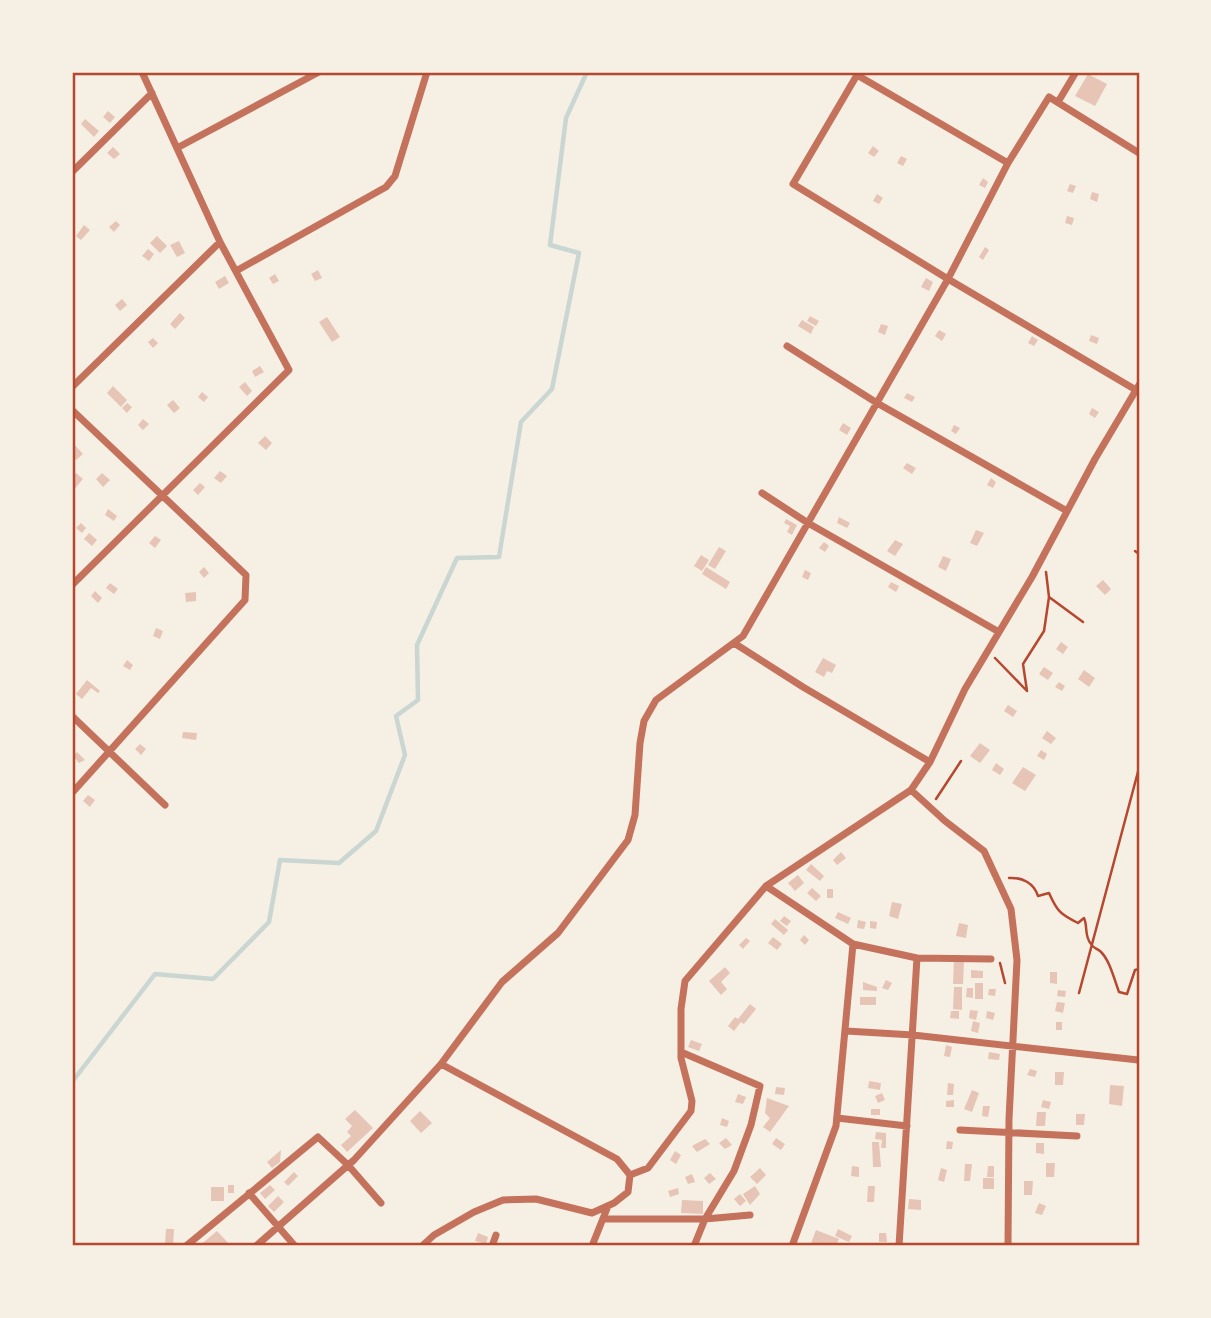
<svg xmlns="http://www.w3.org/2000/svg" width="1211" height="1318" font-family="Commissioner,sans-serif">
  <rect width="100%" height="100%" fill="#f6efe4"/>
  <g fill="none" stroke-linecap="round" stroke-linejoin="round">
    <path stroke="#c9d6d2" stroke-width="4.5" d="M72 1082 155 974 213 979 269 922 280 860 339 863 376 831 405 755 396 716 418 700 417 645 457 558 499 557 521 422 552 389 579 253 550 245 566 118 587 72"/>
  </g>
  <path fill="#e6c5b7" d="M1088 74 1107 84 1095 106 1075 96Z
    M108 111 115 117 110 123 103 117Z
    M85 119 99 131 94 137 81 124Z
    M873 146 879 151 874 157 868 153Z
    M113 147 120 154 114 159 107 153Z
    M901 156 907 159 903 166 897 163Z
    M983 178 988 182 985 188 979 185Z
    M1070 184 1076 186 1073 193 1067 191Z
    M1092 192 1099 194 1097 202 1090 199Z
    M877 194 883 198 879 204 873 201Z
    M1067 216 1074 218 1072 225 1065 223Z
    M116 221 120 225 114 232 109 227Z
    M84 225 90 230 81 240 76 236Z
    M157 236 167 246 160 253 150 243Z
    M179 241 185 253 177 257 170 245Z
    M985 247 989 250 983 260 979 257Z
    M148 249 154 254 149 261 142 256Z
    M318 270 322 278 315 281 311 274Z
    M275 274 279 281 273 284 269 278Z
    M225 276 229 283 219 289 215 282Z
    M926 278 933 282 929 291 921 287Z
    M122 299 127 305 120 311 115 305Z
    M180 313 185 318 175 329 170 324Z
    M810 316 819 321 816 326 807 321Z
    M327 317 340 337 332 342 319 322Z
    M802 320 814 327 811 334 798 326Z
    M881 324 888 326 885 335 878 332Z
    M939 330 946 334 942 341 935 336Z
    M1091 335 1099 338 1097 344 1089 341Z
    M1032 336 1038 340 1034 346 1028 343Z
    M153 338 158 343 153 348 148 342Z
    M260 366 264 372 255 377 252 371Z
    M245 382 252 391 247 396 239 387Z
    M113 386 127 400 121 407 107 393Z
    M202 392 208 397 204 402 198 397Z
    M907 393 915 397 912 402 904 398Z
    M173 400 180 408 174 413 167 405Z
    M127 403 132 407 127 413 122 408Z
    M1092 408 1099 412 1095 418 1089 414Z
    M143 419 149 424 143 430 138 425Z
    M843 423 851 428 847 435 839 430Z
    M954 425 960 428 956 434 951 431Z
    M265 436 272 443 266 450 258 443Z
    M72 442 83 454 76 460 72 456Z
    M907 463 916 468 912 474 903 468Z
    M220 471 227 476 221 483 214 478Z
    M76 473 83 479 72 492V477Z
    M102 473 110 480 103 487 96 479Z
    M991 478 996 482 993 488 987 485Z
    M200 483 205 487 198 495 193 490Z
    M108 509 117 516 114 521 105 515Z
    M839 517 850 523 847 528 837 523Z
    M786 519 797 525 792 535 787 532 790 526 784 523Z
    M81 523 86 528 82 533 76 528Z
    M976 530 984 533 977 546 970 543Z
    M89 533 97 540 92 546 84 539Z
    M155 536 161 540 155 548 149 543Z
    M895 540 903 544 895 556 887 551Z
    M824 542 829 546 825 552 819 548Z
    M719 547 726 551 715 569 708 565Z
    M701 555 709 560 702 571 694 566Z
    M943 556 951 559 946 571 938 567Z
    M204 567 209 573 204 578 199 572Z
    M706 567 730 582 726 589 702 574Z
    M805 570 811 573 808 580 802 577Z
    M1103 580 1111 589 1105 595 1096 586Z
    M891 582 899 586 896 592 888 587Z
    M110 583 118 589 114 594 106 588Z
    M95 591 102 598 98 603 91 596Z
    M196 592V601L186 602 185 593Z
    M156 628 163 631 160 639 153 636Z
    M1061 642 1068 647 1063 654 1056 649Z
    M823 658 836 665 832 673 827 671 824 677 815 672Z
    M127 660 133 665 130 670 123 666Z
    M1044 667 1053 673 1048 680 1039 674Z
    M1084 670 1095 678 1089 687 1078 679Z
    M87 680 100 691 98 693 91 688 82 699 76 694Z
    M1059 682 1065 686 1062 691 1055 687Z
    M1008 705 1017 711 1013 717 1004 711Z
    M1047 731 1056 738 1051 744 1042 738Z
    M183 732 197 733 196 740 182 738Z
    M980 743 990 750 980 763 970 756Z
    M140 744 146 749 141 755 135 749Z
    M1041 750 1047 754 1044 760 1037 756Z
    M77 752 85 760 79 763 73 756Z
    M996 763 1004 769 1000 775 992 770Z
    M1023 767 1036 775 1025 791 1012 783Z
    M88 795 95 800 90 807 83 801Z
    M841 852 846 858 837 865 833 860Z
    M811 864 824 876 820 881 806 870Z
    M798 875 804 883 795 891 788 883Z
    M812 888 821 896 816 901 807 893Z
    M827 889H833V898H827Z
    M892 902 902 904 898 919 889 916Z
    M838 912 851 918 848 924 835 918Z
    M784 916 791 921 787 926 780 921Z
    M775 919 788 930 784 935 771 924Z
    M858 920 866 922 864 929 857 928Z
    M870 921 877 922 876 929 870 928Z
    M959 923 968 925 966 938 956 936Z
    M804 935 809 940 805 945 800 940Z
    M773 937 782 944 777 950 768 943Z
    M746 938 750 941 743 949 739 945Z
    M954 959 964 960 963 984H953Z
    M725 967 730 973 721 982 727 989 721 995 709 981Z
    M971 970 983 971V978H971Z
    M1050 972H1057V984L1050 983Z
    M886 980 892 983 888 990 882 988Z
    M863 982 877 987V991L863 990Z
    M975 983H983V999H975Z
    M954 987H962V1010L953 1009Z
    M967 988H973V998L966 997Z
    M989 989H996L995 996 988 995Z
    M1058 990 1066 991 1065 997 1057 996Z
    M860 997H876V1005H860Z
    M1057 1002 1065 1003 1063 1013 1055 1011Z
    M750 1004 756 1009 744 1024 741 1022 734 1031 728 1026 735 1017 738 1019Z
    M970 1010 978 1011 976 1020 969 1018Z
    M951 1011H959V1019L950 1018Z
    M987 1011 995 1013 993 1020 986 1018Z
    M973 1021 980 1023 978 1033 971 1031Z
    M1056 1022H1062V1030H1056Z
    M691 1040 702 1044 699 1051 688 1047Z
    M946 1045 952 1047 950 1057 944 1056Z
    M989 1052 1000 1054 999 1060 988 1059Z
    M1030 1069 1037 1071 1035 1077 1027 1075Z
    M1055 1072H1064L1063 1085H1055Z
    M869 1081 881 1083 880 1090 868 1088Z
    M948 1083 954 1084 953 1095H947Z
    M1110 1085 1124 1086 1122 1106 1109 1104Z
    M776 1087 785 1088 784 1095 775 1094Z
    M972 1090 979 1093 972 1112 964 1109Z
    M882 1093 885 1100 878 1103 875 1096Z
    M738 1094 746 1097 743 1104 735 1102Z
    M767 1098 789 1106 770 1132 763 1127 770 1118 765 1113Z
    M954 1100V1107H946V1101Z
    M1043 1100 1051 1102 1049 1109 1041 1107Z
    M983 1106H990L988 1117 982 1116Z
    M871 1109H880V1115H871Z
    M355 1110 373 1128 347 1152 341 1145 351 1136 347 1132 352 1126 345 1119Z
    M420 1111 432 1123 421 1133 410 1121Z
    M1037 1112H1046L1045 1126H1036Z
    M1076 1114H1085L1084 1125H1076Z
    M722 1118 729 1121 727 1127 720 1125Z
    M876 1132 886 1133V1148H881L882 1140 875 1139Z
    M726 1138 732 1145 725 1149 719 1143Z
    M776 1138 785 1144 781 1150 772 1144Z
    M705 1139 710 1144 697 1152 692 1146Z
    M947 1141 953 1142 952 1149H946Z
    M872 1142H879L881 1167H873Z
    M1036 1143H1044V1154L1036 1153Z
    M281 1150 280 1162 272 1168 267 1162Z
    M675 1151 681 1155 676 1164 670 1160Z
    M1046 1163H1055L1054 1177H1046Z
    M965 1164H972L970 1181H964Z
    M852 1166 859 1167V1177L851 1176Z
    M988 1166H994V1177H987Z
    M760 1168 766 1175 757 1184 750 1177Z
    M941 1168 947 1170 944 1182 938 1180Z
    M294 1172 298 1176 288 1186 284 1182Z
    M710 1173 716 1179 709 1184 704 1178Z
    M692 1174 695 1182 688 1184 685 1177Z
    M983 1178H994V1189H983Z
    M1024 1181H1033L1032 1195H1024Z
    M228 1185H234V1193H228Z
    M270 1185 275 1190 265 1199 260 1193Z
    M755 1186 760 1194 750 1205 743 1194Z
    M868 1186H875L874 1202H867Z
    M211 1187H224V1201H211Z
    M678 1188 679 1194 670 1197 668 1191Z
    M740 1194 746 1201 740 1206 734 1199Z
    M278 1196 284 1202 274 1212 268 1206Z
    M909 1199 921 1200V1210L908 1209Z
    M682 1200 703 1201V1214L681 1213Z
    M1039 1203 1046 1206 1042 1215 1035 1213Z
    M166 1229H174L173 1246H165Z
    M838 1229 852 1236 849 1242 835 1236Z
    M816 1230 839 1239 836 1246H810Z
    M217 1231 231 1246H199Z
    M478 1233 488 1237 486 1244 475 1241Z
    M879 1233H886L887 1242H879Z"/>
  <g fill="none" stroke-linecap="round" stroke-linejoin="round">
    <path stroke="#b5482f" stroke-width="2.5" d="M1135 551 1139 554
      M1049 597 1083 622
      M995 658 1027 691 1023 664 1044 631 1049 597 1046 572
      M936 799 961 761
      M1009 878C1022 877 1034 883 1038 896L1049 893C1057 911 1060 914 1078 923L1084 918C1088 927 1084 936 1091 944 1093 948 1096 948 1100 951 1110 960 1114 979 1119 992L1127 994 1135 970 1139 969
      M1000 963 1005 983
      M1079 993 1139 768"/>
    <path stroke="#c5725c" stroke-width="7" d="M1058 102 1076 72
      M177 148 319 72
      M1008 163 857 75 793 184 948 279 1136 390
      M72 172 152 93
      M236 271 386 187 395 176 427 72
      M787 346 877 403 1067 511
      M72 387 220 242
      M72 410 246 575 245 600 72 793
      M762 493 808 523 999 632
      M72 585 289 370 220 242 142 72
      M734 643 803 687 930 762
      M72 716 165 805
      M911 790 945 821 984 851 1011 909 1017 960 1009 1119 1008 1246
      M766 886 853 944 917 958 991 959
      M846 1031 913 1035 1138 1060
      M681 1052 760 1086 751 1125 734 1171 705 1219 694 1246
      M837 1118 907 1126
      M960 1130 1077 1136
      M630 1175 648 1168 691 1111 692 1101 681 1058V1009L685 981 766 886 911 790 930 762 965 689 1032 577 1095 459 1139 385
      M249 1193 295 1246
      M603 1219H705L750 1215
      M186 1246 318 1137 348 1165 381 1203
      M256 1246 354 1160 441 1064 502 982 558 933 628 840 635 815 640 743 644 721 656 700 743 636 948 279 1008 163 1049 97 1139 153
      M422 1246 434 1235 474 1212 503 1200 536 1199 592 1213 614 1203 628 1192 630 1175 617 1159 441 1064
      M492 1246 496 1235
      M592 1246 608 1206
      M792 1246 836 1126 853 944
      M899 1246 917 958"/>
  </g>
  <rect width="1211" height="1318" fill="none" stroke="#f6efe4" stroke-width="147"/>
  <rect x="74" y="74" width="1064" height="1170" fill="none" stroke="#b5482f" stroke-width="2.5"/>
</svg>
